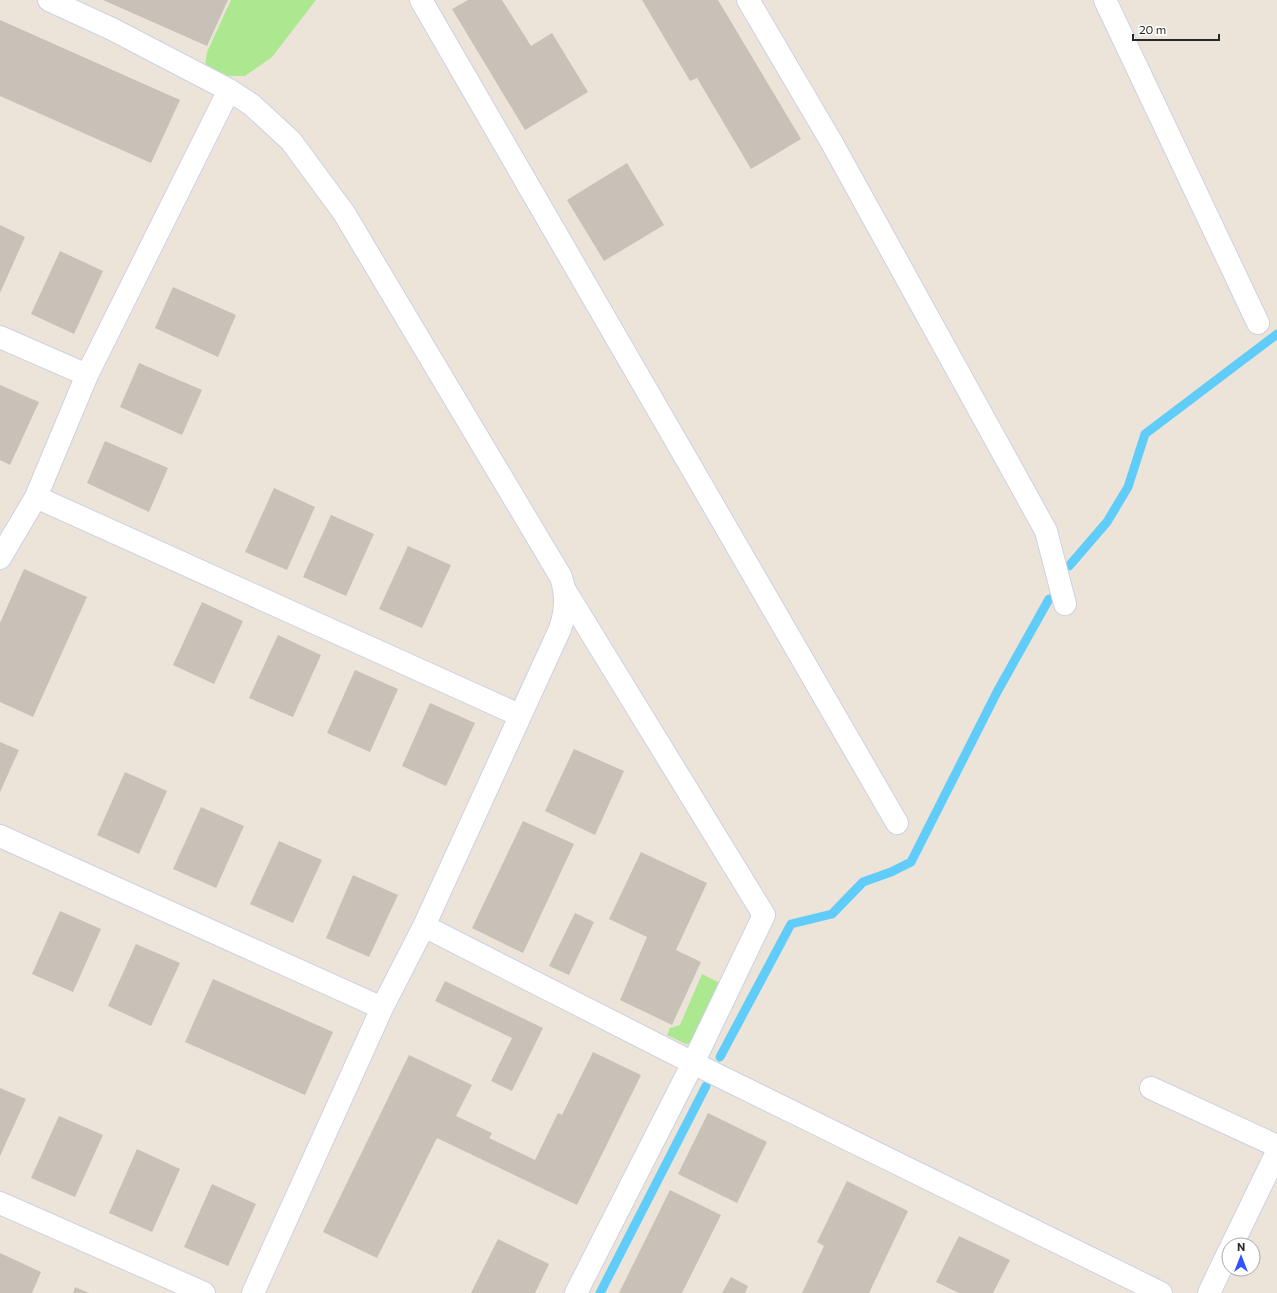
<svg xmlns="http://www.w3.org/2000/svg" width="1277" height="1293" font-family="Commissioner,sans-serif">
  <rect width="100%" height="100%" fill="#ece4d8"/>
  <path fill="#abe88f" d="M231 0H316L272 57 245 76H222L205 66 207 52Z
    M702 974 720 983 691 1043 686 1044 667 1035 670 1028 680 1025Z"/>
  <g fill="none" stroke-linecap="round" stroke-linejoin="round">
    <path stroke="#60ccf9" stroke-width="9" d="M1069 566 1107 522 1128 487 1145 434 1277 334
      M720 1057 791 924 832 914 863 882 891 872 911 862 997 692 1049 599
      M600 1293 706 1086"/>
  </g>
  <path fill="#c7c1b8" d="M103 0H228L207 46Z
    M468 0H502L531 46 552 33 588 92 525 130 452 9Z
    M642 0H718L801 139 751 169 697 78 690 81Z
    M0 20 180 100 151 163 0 96Z
    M627 163 664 225 604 261 567 200Z
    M0 225 25 237 0 293Z
    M60 251 103 271 74 334 31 314Z
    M173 287 236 315 218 357 155 328Z
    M139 363 202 390 182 435 120 407Z
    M0 385 39 402 10 465 0 460Z
    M105 441 168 468 149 512 87 483Z
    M274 488 315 507 287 570 245 552Z
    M331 515 374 534 346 596 303 577Z
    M408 546 451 565 422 628 379 609Z
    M24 569 87 597 33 717 0 702V623Z
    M202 602 243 621 214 684 173 665Z
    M278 635 321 655 293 717 249 698Z
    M355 670 398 689 370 752 327 733Z
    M430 703 475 723 446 786 402 766Z
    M0 742 19 750 0 792Z
    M574 749 624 771 595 835 545 811Z
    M125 772 167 791 139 854 97 835Z
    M201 807 244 826 216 888 173 869Z
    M523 821 574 844 523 953 472 928Z
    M279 841 322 860 293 923 250 904Z
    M641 852 707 883 676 950 701 962 672 1025 620 1000 647 937 609 919Z
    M353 875 398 895 369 957 326 938Z
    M60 911 101 929 73 992 32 974Z
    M575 913 594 922 569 975 549 966Z
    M136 944 180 963 151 1026 108 1006Z
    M213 979 333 1032 305 1095 185 1042Z
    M445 981 543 1028 512 1091 491 1081 512 1038 435 1001Z
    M593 1052 641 1075 577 1205 437 1138 377 1258 323 1232 409 1055 472 1085 456 1116 492 1133 489 1138 535 1160 558 1113 562 1115Z
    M0 1088 26 1099 0 1156Z
    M708 1113 767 1142 737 1203 678 1174Z
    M59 1116 103 1135 75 1197 31 1178Z
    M137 1149 180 1169 152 1232 109 1213Z
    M847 1181 908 1211 869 1293H802L824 1246 817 1242Z
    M212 1184 256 1204 228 1266 184 1247Z
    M670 1190 721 1215 682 1293H619Z
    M959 1236 1010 1260 993 1293H959L936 1282Z
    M498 1239 549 1264 535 1293H471Z
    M0 1253 41 1272 32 1293H0Z
    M731 1277 748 1286 745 1293H722Z
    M75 1287 89 1293H73Z"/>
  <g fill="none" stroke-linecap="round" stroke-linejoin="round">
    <defs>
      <path id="minor" d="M49 0 112 29 229 90 252 105 291 141 344 213 561 577C567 596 566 611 560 629L424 926 382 1008 253 1293
        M421 0 897 823
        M748 0 832 143 1046 531 1065 604
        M1105 0 1258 323
        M0 337 87 375
        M36 497 519 715
        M0 558 36 497 87 375 229 90
        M566 592 764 915 693 1063 576 1293
        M0 836 382 1008
        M424 926 693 1063 1161 1293
        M1151 1088 1277 1146
        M0 1203 204 1293
        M1232 1245 1277 1152
        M1209 1293 1229 1251"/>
    </defs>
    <use href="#minor" stroke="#cdd1e3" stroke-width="24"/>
    <use href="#minor" stroke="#fff" stroke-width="22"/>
  </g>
  <g transform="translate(1241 1257)"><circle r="19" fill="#ffffff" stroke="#a9a9a9"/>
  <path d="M0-3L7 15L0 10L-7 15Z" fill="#3252ff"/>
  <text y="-6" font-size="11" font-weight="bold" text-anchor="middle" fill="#282828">N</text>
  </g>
  <path d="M1133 34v6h86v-6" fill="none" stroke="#282828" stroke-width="2"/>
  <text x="1139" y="34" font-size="12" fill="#282828" stroke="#ffffff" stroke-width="3" paint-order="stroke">20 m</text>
</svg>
